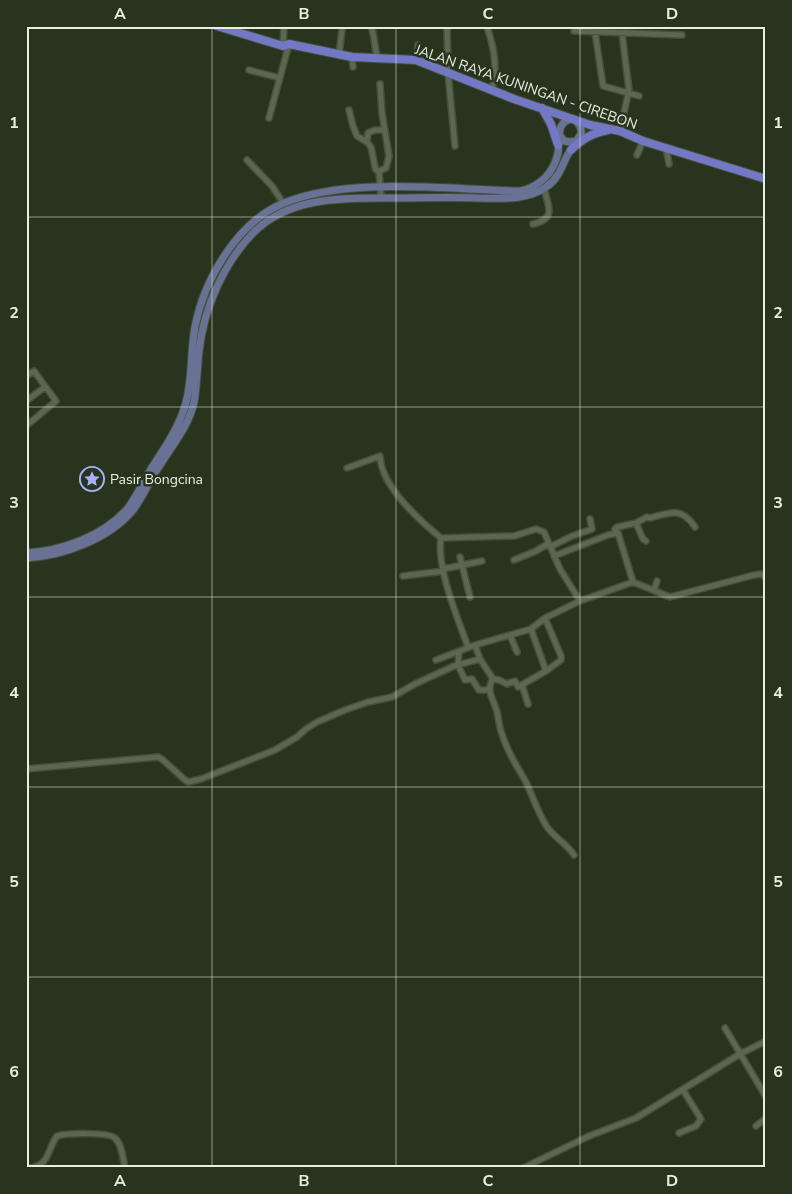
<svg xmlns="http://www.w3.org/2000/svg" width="792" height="1194" font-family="'Nunito Sans',sans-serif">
  <rect width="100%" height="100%" fill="#29341f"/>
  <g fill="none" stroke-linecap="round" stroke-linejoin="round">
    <defs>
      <path id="minor" d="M371 26C375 37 374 47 378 59
        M447 26 448 73 455 146
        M487 26C494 49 498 67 492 90
        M574 31 682 35
        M595 32 603 86 639 96
        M283 46 284 26
        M339 54 342 30
        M352 57 353 67
        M416 60 418 45
        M249 70 280 78
        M380 84 382 113 389 156 386 168 379 171 381 197
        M349 110 353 126 357 136 367 142 371 147 375 167 376 170 379 171
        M269 118 289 44
        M620 131 629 90 622 33
        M367 142 368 133 375 130H385
        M666 148 669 164
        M637 155 643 141
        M247 160 272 186 283 203
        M533 224C556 219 549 207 544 189
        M26 376 34 371 56 401 26 426
        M26 401 45 387
        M347 468 380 456C381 486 419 520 441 538L514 536 536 529 544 532 560 569 580 601
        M636 523 643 539 646 541
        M618 533 615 529 617 527 636 523 647 517 650 518C671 512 682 507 695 527
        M441 538C436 567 458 619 468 647
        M550 547 572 536 592 529 590 519
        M554 556 608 535 618 533 633 582 670 597 754 575 761 574 766 578
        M460 557 470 597
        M514 560 536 551 549 543
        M443 569 482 561
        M403 576 444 571
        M654 590 657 581
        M545 618 561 656V660L546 671 518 687 515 681 507 684 499 680 493 679C485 690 494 700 497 712 499 719 499 727 502 734 507 752 517 766 526 782 533 797 538 813 547 827 555 838 567 844 574 855
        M531 629 546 671
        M510 635 517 652
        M475 645 480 659 493 679
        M459 651 458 665 465 680 472 679 479 690H489
        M436 660 475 645 531 629 545 618 580 601 633 582
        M522 685 528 704
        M26 769 158 757 163 760 185 780 188 782 201 779 275 750 297 737 306 729 317 722 345 710 368 702 392 697 415 684 454 666 480 659
        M725 1028 766 1097
        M756 1126 766 1118
        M679 1133 696 1126 701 1119 683 1090
        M31 1168C51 1163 47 1149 57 1136 67 1133 108 1132 115 1138 122 1144 123 1159 125 1168
        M523 1168 589 1136 636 1118 740 1054 766 1041"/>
      <path id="major" d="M559 134 564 141 570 142 576 141
        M26 553C62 551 104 536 128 508 137 496 143 482 151 469 164 449 178 429 185 406 193 381 190 353 195 327 204 280 237 222 284 203 350 176 450 190 521 191 540 186 554 173 558 153 560 140 555 119 574 119 579 124 582 127 581 134 576 142 570 150 566 158 561 169 557 180 546 187 527 201 499 198 476 198 448 197 420 198 392 198 345 198 289 196 253 233 223 264 204 308 199 351 197 368 197 385 194 402 189 425 174 443 162 462 151 477 144 495 133 510 109 539 63 556 26 558"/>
      <path id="highway" d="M217 26 283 46 289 44 352 57 416 60 514 99 590 125 620 131 643 141 766 179
        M542 108 551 124 558 145
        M571 150C582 139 592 133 608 130"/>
    </defs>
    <use href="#minor" stroke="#454f3c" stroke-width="8"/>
    <use href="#major" stroke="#454f3c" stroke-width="9"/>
    <use href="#highway" stroke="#454f3c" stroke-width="10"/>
    <use href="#minor" stroke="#5b6750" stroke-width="5"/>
    <use href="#major" stroke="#697195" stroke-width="7"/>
    <use href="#highway" stroke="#7278c3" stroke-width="8"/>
  </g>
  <path fill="none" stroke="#e8efe2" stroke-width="1" stroke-opacity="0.55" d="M212 26V1168M396 26V1168M580 26V1168M26 217H766M26 407H766M26 597H766M26 787H766M26 977H766"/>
  <defs>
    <symbol id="sight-ring" viewBox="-11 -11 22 22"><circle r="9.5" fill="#29341f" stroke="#a8b0fc" stroke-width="1.5"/><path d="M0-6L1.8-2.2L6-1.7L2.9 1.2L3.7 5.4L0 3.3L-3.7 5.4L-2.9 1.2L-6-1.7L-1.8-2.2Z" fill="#a8b0fc"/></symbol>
  </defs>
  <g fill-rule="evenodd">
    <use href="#sight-ring" x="78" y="465" width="28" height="28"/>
  </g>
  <g text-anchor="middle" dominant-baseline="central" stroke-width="5" stroke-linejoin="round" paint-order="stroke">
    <g font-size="14" fill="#e8efe2" stroke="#29341f">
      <text transform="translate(526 87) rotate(19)">JALAN RAYA KUNINGAN - CIREBON</text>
    </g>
    <g font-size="14" fill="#e8efe2" stroke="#29341f" text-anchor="start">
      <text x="110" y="479">Pasir Bongcina</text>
    </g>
  </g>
  <rect width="792" height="1194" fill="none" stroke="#29341f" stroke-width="55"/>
  <rect x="28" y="28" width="736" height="1138" fill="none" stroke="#e8efe2" stroke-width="2"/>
  <g font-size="16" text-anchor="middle" font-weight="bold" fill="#e8efe2">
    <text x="120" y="19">A</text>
    <text x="304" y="19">B</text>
    <text x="488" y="19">C</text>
    <text x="672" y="19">D</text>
    <text x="14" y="128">1</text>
    <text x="778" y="128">1</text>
    <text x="14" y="318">2</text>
    <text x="778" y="318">2</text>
    <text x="14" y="508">3</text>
    <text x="778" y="508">3</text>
    <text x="14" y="698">4</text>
    <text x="778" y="698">4</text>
    <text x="14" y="887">5</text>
    <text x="778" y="887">5</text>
    <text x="14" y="1077">6</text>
    <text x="778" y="1077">6</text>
    <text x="120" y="1186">A</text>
    <text x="304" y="1186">B</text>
    <text x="488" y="1186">C</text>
    <text x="672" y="1186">D</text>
  </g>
</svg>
